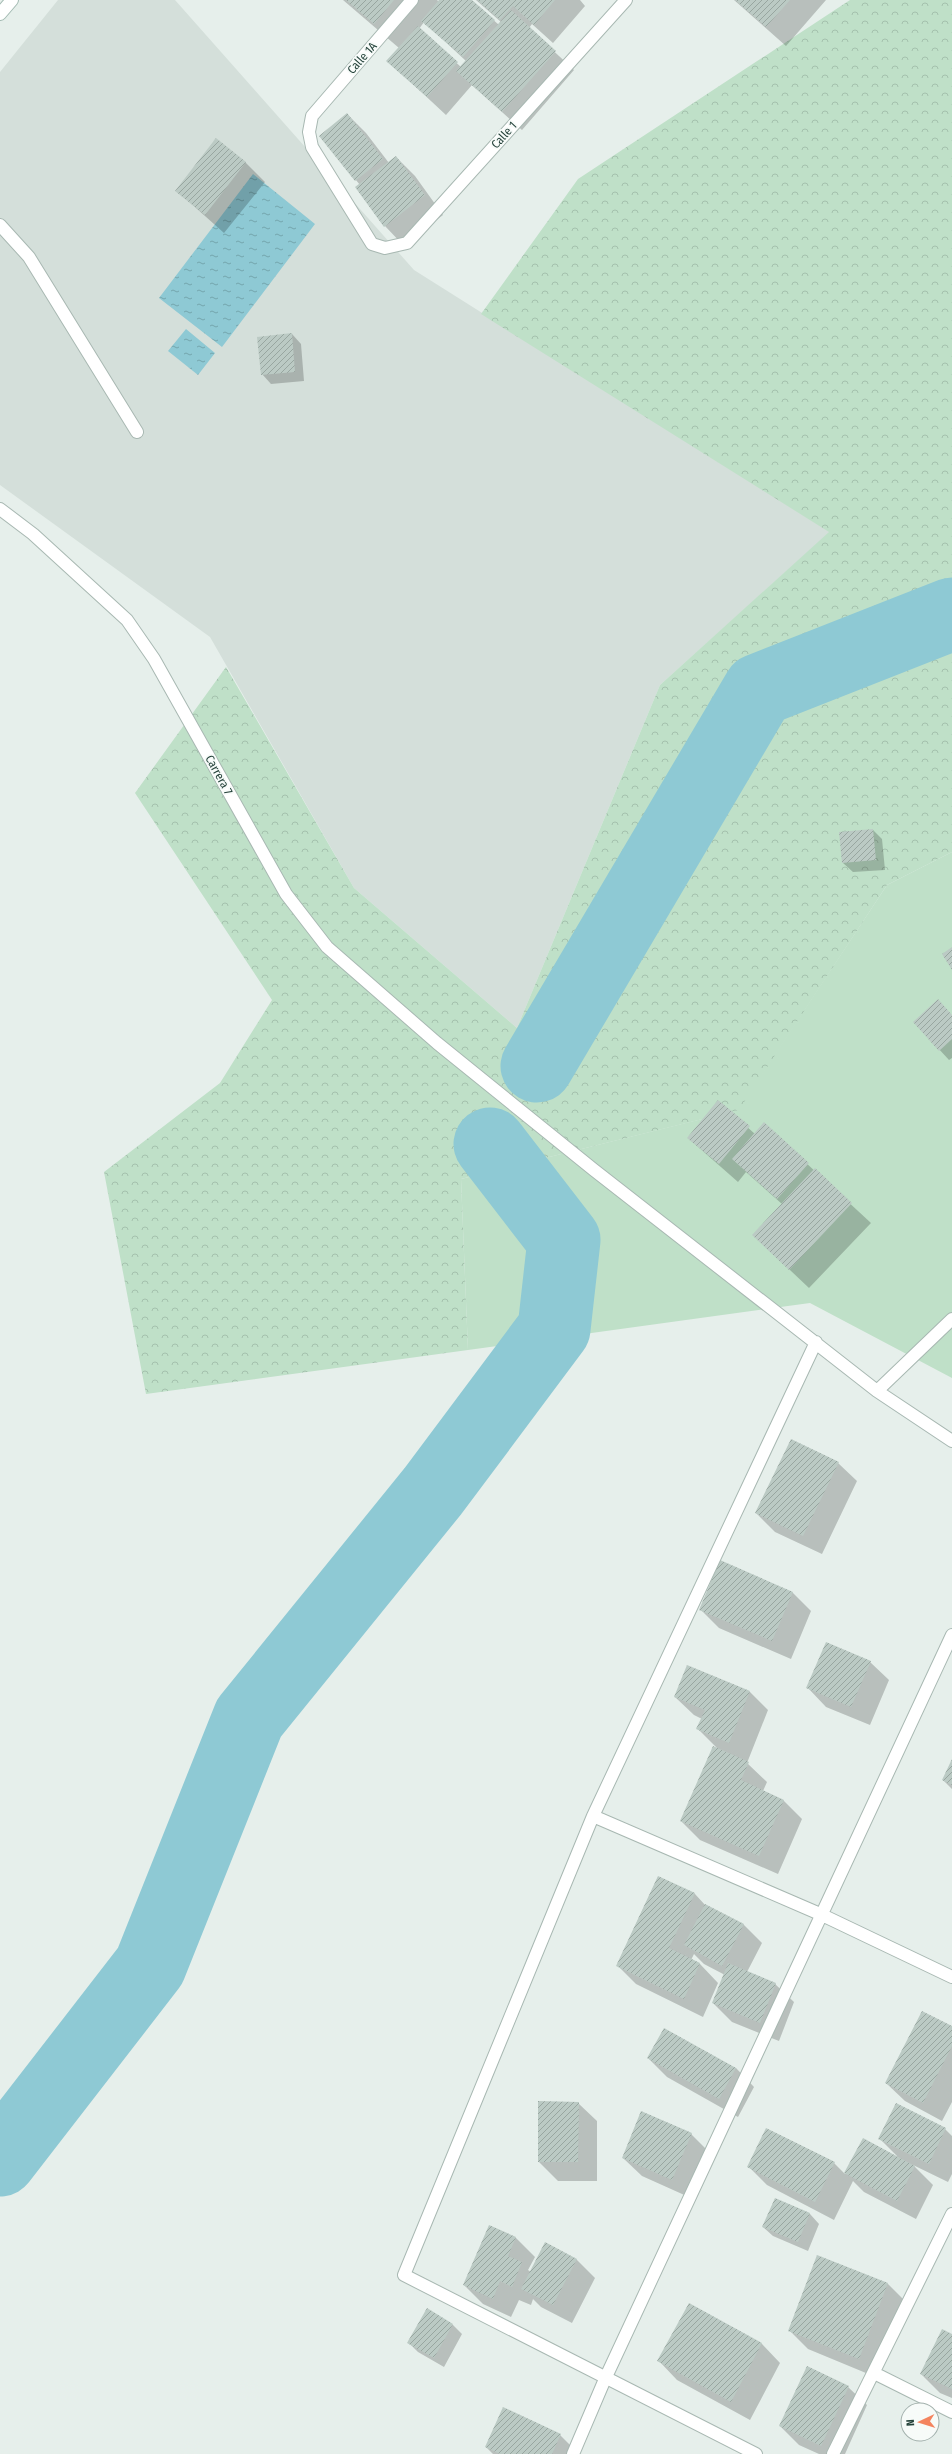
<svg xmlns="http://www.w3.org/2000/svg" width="952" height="2454" font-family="'Fira Sans Condensed',sans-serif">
  <defs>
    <pattern id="forest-crowns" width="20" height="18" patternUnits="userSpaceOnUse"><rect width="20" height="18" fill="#bfe0c8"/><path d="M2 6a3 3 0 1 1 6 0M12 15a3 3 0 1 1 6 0" fill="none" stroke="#a4c1ad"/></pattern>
    <pattern id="water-ripples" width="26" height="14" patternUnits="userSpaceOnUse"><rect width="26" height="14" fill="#8ec9d4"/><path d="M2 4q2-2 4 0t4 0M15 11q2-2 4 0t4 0" fill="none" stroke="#74a5ad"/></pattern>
    <pattern id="building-hatch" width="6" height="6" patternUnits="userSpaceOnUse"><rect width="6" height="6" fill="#bbcac4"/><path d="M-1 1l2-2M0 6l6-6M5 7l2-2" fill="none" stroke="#98a6a0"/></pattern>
  </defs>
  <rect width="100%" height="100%" fill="#e6efeb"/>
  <path fill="#d4dfda" d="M58 0H175L414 270 830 532 660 685 517 1028 354 888 210 637 0 485V72Z"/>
  <path fill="#bfe0c8" d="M952 852V1378L810 1303 468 1350 461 1179 738 1110 887 885Z"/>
  <path fill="url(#forest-crowns)" d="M850 0H952V852L887 885 739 1110 461 1179 468 1350 146 1394 104 1172 220 1083 272 1000 135 793 226 667 354 888 517 1028 660 685 829 532 481 314 578 179Z"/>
  <path fill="url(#water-ripples)" d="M253 174 315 224 222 347 159 298Z
    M186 329 215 353 198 375 168 351Z"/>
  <path fill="#0003" fill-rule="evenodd" d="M343 0H437L439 2 440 0H471L499 25 501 22 476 0H580L585 6 553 43 532 24 529 28 574 70 522 130 472 85 446 115 388 61 399 48ZM424 22 466 61 461 67 419 29Z
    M734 0H826L786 46Z
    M347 114 366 133 389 163 396 157 415 176 443 215 403 245 385 226 360 185 320 136Z
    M216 139 246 163 265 182 224 233 177 191Z
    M292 334 301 344 304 381 271 384 262 374Z
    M873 830 882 839 885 870 853 872 843 863 840 833Z
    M952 1015V1058L949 1060 914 1022Z
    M718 1101 755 1134 764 1124 871 1223 809 1288 772 1253 782 1204 746 1172 738 1182 688 1138Z
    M838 1463 857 1481 822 1554 775 1532 756 1513Z
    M792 1592 811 1611 791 1659 719 1628 700 1609Z
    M870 1662 889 1680 870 1725 826 1707 808 1688Z
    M750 1692 768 1710 747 1763 767 1782 763 1791 783 1800 802 1819 778 1874 700 1840 681 1821 718 1749 698 1729 702 1719 694 1715 675 1697Z
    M952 1761V1789L943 1780Z
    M658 1877 695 1894 706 1906 743 1924 762 1943 747 1972 775 1984 794 2002 779 2041 732 2022 713 2003 725 1975 704 1964 694 1954 691 1960 700 1964 718 1983 703 2017 636 1984 617 1965Z
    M952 2027V2102L942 2121 905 2101 886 2083Z
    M648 2058 736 2068 754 2087 738 2117 667 2077Z
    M578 2103 597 2121V2181H558L539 2162Z
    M896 2104 945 2129 952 2136V2174L948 2182 913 2165 933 2185 916 2219 864 2192 853 2181 834 2220 767 2185 748 2166 834 2163 845 2174 899 2158 879 2138Z
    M691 2134 710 2153 691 2198 642 2176 623 2158Z
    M775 2199 810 2214 819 2224 808 2251 773 2236 763 2227Z
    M490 2226 516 2238 535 2257 528 2270 531 2272 576 2259 595 2278 572 2323 541 2307 533 2299 531 2305 519 2300 511 2317 483 2304 464 2285Z
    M818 2257 888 2284 907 2303 878 2378 808 2349 789 2330Z
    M689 2304 762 2344 780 2363 750 2420 677 2380 659 2361Z
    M427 2310 453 2325 462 2334 444 2367 418 2352 408 2342Z
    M952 2335V2398L940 2393 921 2374Z
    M848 2387 867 2405 845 2454H819L799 2445 780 2426Z
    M560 2435 579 2454H493L486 2447Z"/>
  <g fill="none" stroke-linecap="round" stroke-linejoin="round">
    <path stroke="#8ec9d4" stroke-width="73" d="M537 1066 759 690 952 614
      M0 2160 150 1966 249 1718 433 1491 554 1329 564 1240 490 1144"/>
  </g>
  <path fill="url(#building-hatch)" d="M346 0H394L374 24Z
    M439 0H472L495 20 463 57 421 21Z
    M477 0H555L534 25 513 6 500 20Z
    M735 0H790L766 27Z
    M511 10 556 51 502 112 456 71Z
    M418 26 458 62 427 97 386 61Z
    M347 113 383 159 355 181 319 136Z
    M216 138 246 162 205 215 175 191Z
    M396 156 425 195 384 227 355 187Z
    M292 333 295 372 261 375 257 337Z
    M873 829 876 860 842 863 839 832Z
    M952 947V970L942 954Z
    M938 999 952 1015V1039L939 1051 913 1022Z
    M718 1100 750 1126 719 1164 687 1138Z
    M764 1122 809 1163 777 1199 732 1159Z
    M815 1168 852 1203 789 1270 752 1235Z
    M791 1439 839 1462 803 1536 755 1513Z
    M720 1560 793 1592 772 1641 699 1610Z
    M826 1642 871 1661 851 1707 806 1688Z
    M687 1665 750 1691 729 1743 696 1729 705 1710 674 1697Z
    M713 1746 749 1762 741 1780 784 1800 759 1856 680 1821Z
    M952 1759V1785L942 1780Z
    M658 1876 695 1893 669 1948 700 1963 684 1999 616 1966Z
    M705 1904 744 1924 722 1966 684 1945Z
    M728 1963 776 1983 760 2023 712 2003Z
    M922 2011 952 2026V2046L923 2103 885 2083Z
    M664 2028 736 2068 719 2099 647 2058Z
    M538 2101 579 2102 578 2162H538Z
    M896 2103 946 2128 929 2164 878 2139Z
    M641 2111 692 2133 672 2180 622 2158Z
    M766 2128 835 2162 815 2202 747 2167Z
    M863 2138 915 2166 897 2201 844 2173Z
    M775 2198 810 2213 798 2242 762 2227Z
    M489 2225 516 2237 508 2256 522 2262 512 2287 500 2281 493 2299 463 2285Z
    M545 2242 577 2259 553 2305 521 2289Z
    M817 2255 888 2283 859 2359 788 2331Z
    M689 2303 762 2343 731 2402 657 2361Z
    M427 2308 453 2324 434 2358 407 2343Z
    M942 2329 952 2334V2389L920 2374Z
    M807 2366 849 2386 821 2446 779 2426Z
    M503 2407 561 2434 552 2454H500L485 2447Z"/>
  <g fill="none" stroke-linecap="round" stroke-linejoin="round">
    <defs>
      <path id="service" d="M0 225 29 257 137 432"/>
      <path id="minor" d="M412 0 312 116 309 132 312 147 372 244 385 248 407 243 626 0
        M0 509 33 534 127 620 154 659 286 894 327 947 437 1043 594 1170 877 1391 952 1441
        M877 1391 952 1319
        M593 1816 820 1914 952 1977
        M874 2373 952 2412
        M573 2454 605 2379 952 1635
        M756 2454 404 2275 593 1816 816 1342
        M833 2454 952 2214"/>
      <path id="secondary" d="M0 14 12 0"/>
    </defs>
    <use href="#service" stroke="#a8b8b2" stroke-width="14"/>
    <use href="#minor" stroke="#a8b8b2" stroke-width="14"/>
    <use href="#secondary" stroke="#a4bbb3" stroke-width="14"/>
    <use href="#service" stroke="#fff" stroke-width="12"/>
    <use href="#minor" stroke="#fff" stroke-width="12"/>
    <use href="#secondary" stroke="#fff" stroke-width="12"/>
  </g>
  <g text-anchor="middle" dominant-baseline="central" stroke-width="3.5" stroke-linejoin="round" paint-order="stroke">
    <g font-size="12" fill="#24423a" stroke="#f7fbf9">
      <text transform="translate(362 58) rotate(-49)">Calle 1A</text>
      <text transform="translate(504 135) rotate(-48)">Calle 1</text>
      <text transform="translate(219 775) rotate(61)">Carrera 7</text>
    </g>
  </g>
  <g transform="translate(920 2422) rotate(266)"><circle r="19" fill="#f7fbf9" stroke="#a3b1ad"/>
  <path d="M0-3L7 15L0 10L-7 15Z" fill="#f4845f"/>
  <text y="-6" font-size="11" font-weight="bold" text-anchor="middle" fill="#24423a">N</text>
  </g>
</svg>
